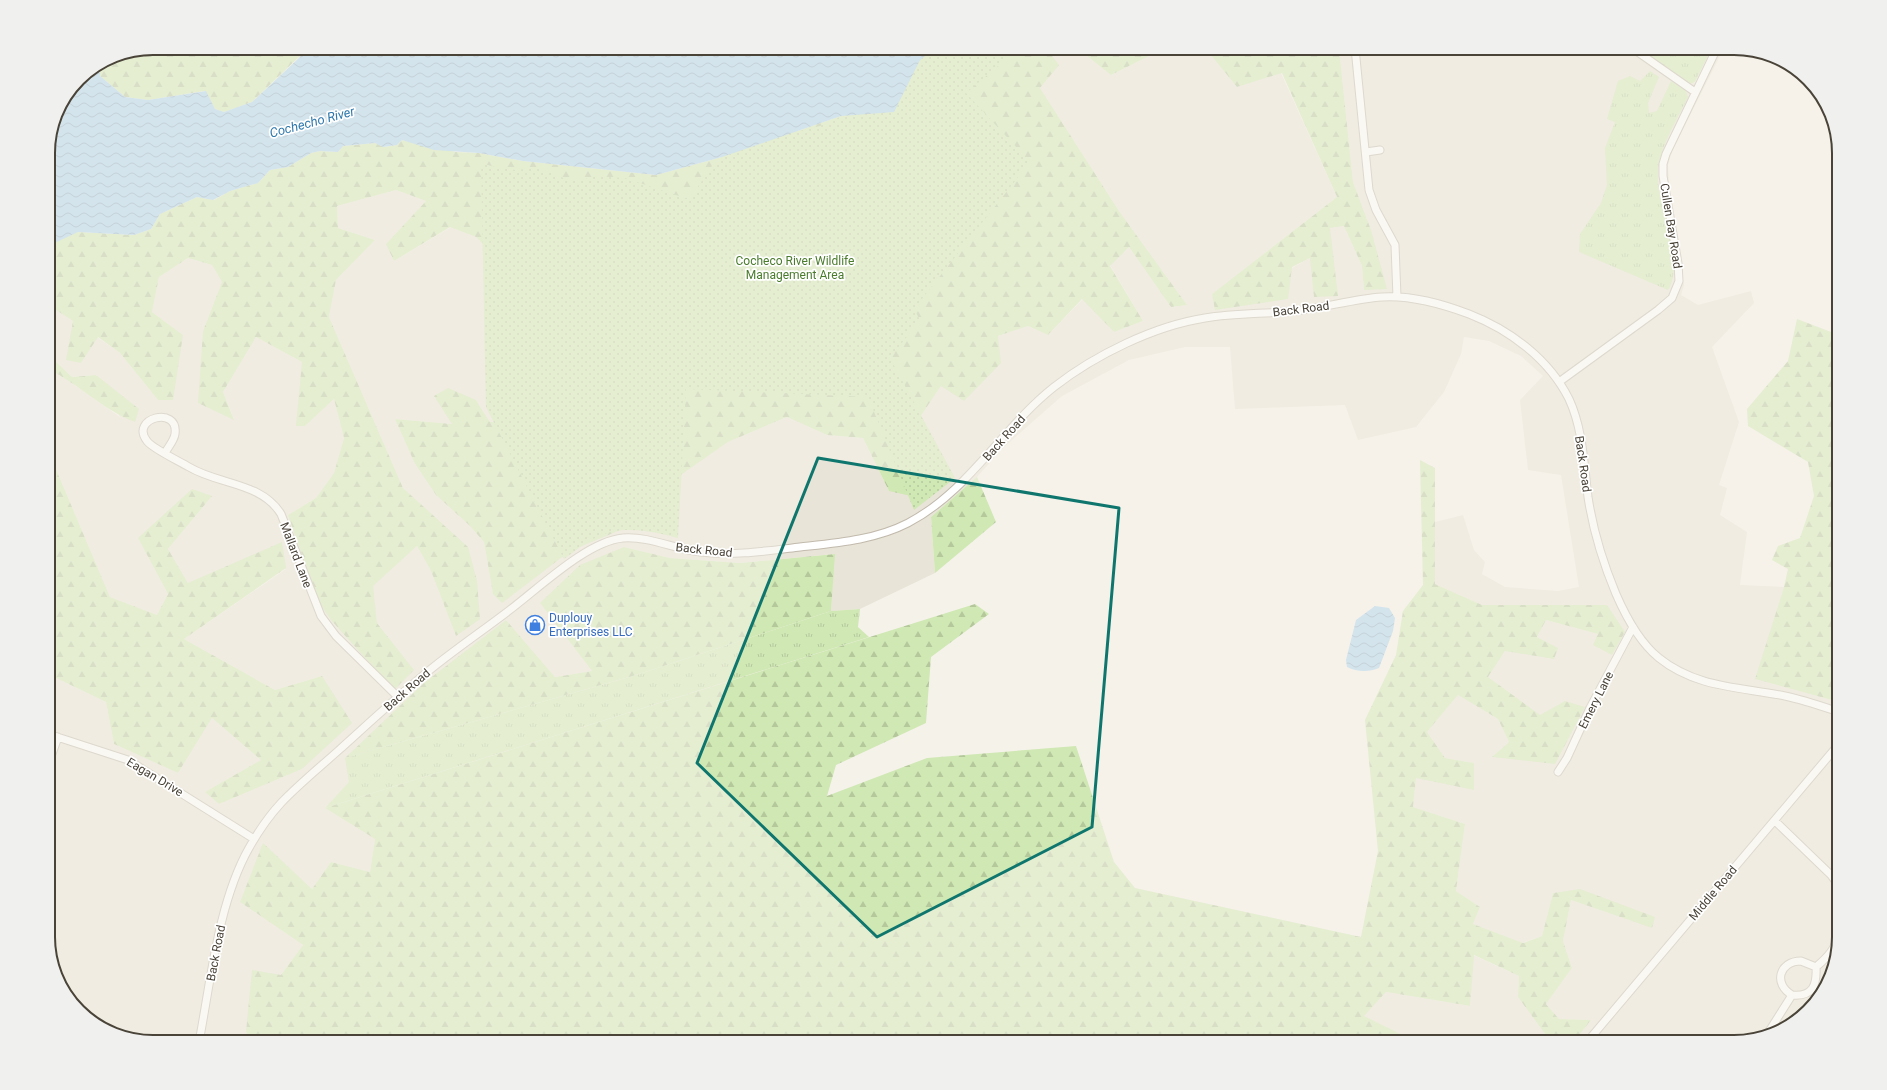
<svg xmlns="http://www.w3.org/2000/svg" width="1887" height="1090" font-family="Roboto,sans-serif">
  <defs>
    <pattern id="grass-tufts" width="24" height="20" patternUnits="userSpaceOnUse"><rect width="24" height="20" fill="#d0e8b4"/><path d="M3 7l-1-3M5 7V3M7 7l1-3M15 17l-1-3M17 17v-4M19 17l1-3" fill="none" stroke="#b4c89c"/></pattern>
    <pattern id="forest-firs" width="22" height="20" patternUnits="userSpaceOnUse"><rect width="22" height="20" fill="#d0e8b4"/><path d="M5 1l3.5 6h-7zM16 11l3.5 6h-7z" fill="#b4c89c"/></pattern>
    <pattern id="park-dots" width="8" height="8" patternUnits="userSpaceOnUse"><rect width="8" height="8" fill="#d0e8b4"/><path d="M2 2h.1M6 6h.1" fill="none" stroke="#b4c89c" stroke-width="1.8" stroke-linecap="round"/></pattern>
    <pattern id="water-waves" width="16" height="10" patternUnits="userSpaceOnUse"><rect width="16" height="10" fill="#a8d2f0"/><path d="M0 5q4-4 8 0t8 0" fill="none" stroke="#8bacc3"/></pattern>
  </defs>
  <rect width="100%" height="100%" fill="#f5f2ea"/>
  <path fill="#e9e4d8" d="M1046 48H1081L1087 56 1111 75 1165 48H1205L1237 87 1281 73 1337 197 1212 294 1216 310 1310 258 1330 228 1344 226 1362 266 1364 290 1371 230 1353 182 1339 48H1642L1645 53 1690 84 1696 82 1712 48H1724L1672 151 1668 165 1669 184 1684 285 1681 295 1698 305 1751 291 1754 303 1712 347 1739 422 1719 485 1727 488 1720 515 1747 532 1740 585 1784 587 1756 679 1839 702V937L1825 989 1787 1028 1734 1042H1574L1591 1020 1559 1019 1546 1004 1572 968 1563 941 1571 900 1652 928 1553 893 1542 936 1522 943 1473 924 1480 907 1456 891 1465 824 1413 807 1416 777 1474 789V763L1445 758 1427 732 1458 695 1498 719 1509 742 1492 757 1565 701 1540 716 1488 677 1505 651 1557 648 1537 637 1546 620 1598 634 1612 655 1607 605H1482L1435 584V522L1463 515 1474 550 1485 562 1482 574 1505 587 1558 591 1579 587 1561 475 1528 470 1520 400 1543 376 1521 356 1489 341 1464 337 1461 354 1444 392 1416 427 1358 440 1345 405 1235 409 1230 347H1185L1129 360 1062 396 1004 447 977 477 931 517 935 573 860 609 831 611 834 554 740 563 670 558 624 547 540 603 592 671 555 677 506 620 325 808 375 839 370 872 331 862 312 889 263 844 240 902 303 945 281 975 246 1032 251 1042H153L101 1028 62 990 48 944V674L106 702 114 744 178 773 212 718 261 760 205 792 219 804 302 769 322 676 275 690 184 639 286 569 188 583 168 549 212 496 138 538 168 594 157 615 110 597 53 462 48 457V369L63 377 120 417 96 375 72 377 52 358 48 340V318L51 320 56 310 73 321 81 363 97 337 120 353 158 400 183 335 152 312 159 277 188 258 212 265 222 282 203 331 199 403 234 419 223 392 256 337 302 362 305 426 334 399 344 438 334 473 316 498 288 515 414 670 377 623 372 586 417 546 431 571 456 636 434 517 403 488 329 317 336 280 375 240 338 228 337 206 396 190 426 201 387 243 394 261 451 227 476 237 500 263 587 426 490 422 476 400 452 424 395 419 415 464 436 495 469 525 484 542 493 594 570 550 728 442 787 417 827 435 863 438 889 491 918 420 941 386 998 336 1028 326 1048 335 1083 299 1114 332 1143 321 1110 265 1129 247 1171 307 1187 305 1119 211 1040 88 1058 65Z
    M1473 955 1519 976 1518 997 1551 1042H1417L1363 1016 1386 992 1470 1006Z"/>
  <path fill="url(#grass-tufts)" d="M1646 48H1712L1695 82 1690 84 1645 53Z
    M1650 71 1659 77 1648 103 1649 113 1657 111 1671 81 1686 91 1688 97C1678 118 1660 147 1658 170 1655 203 1686 263 1668 290L1579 252 1580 234 1601 203 1607 185 1605 148 1615 122 1607 119 1618 81 1630 76 1640 81Z
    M860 609 858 627 869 637 325 808 349 782 345 758 636 675 831 611Z"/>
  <path fill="url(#forest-firs)" d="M153 48H302L300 56 252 102 224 112 215 109 205 91 148 100 125 97 100 76 99 65 113 56Z
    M935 48H1046L1059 65 1040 88 1119 211 1187 305 1171 307 1129 247 1110 266 1143 321 1114 332 1082 299 1048 335 1028 326 998 336 1001 363 964 401 941 386 918 420 924 499 889 491 863 438 827 435 787 417 728 442 662 488 630 526 570 551 502 603 493 594 484 542 469 525 436 495 415 464 395 419 452 424 434 396 448 388 476 400 490 422 587 426 500 263 476 237 450 227 394 261 386 244 426 201 396 190 337 206 338 228 375 240 336 280 329 317 403 488 468 547 477 581 480 619 456 636 431 571 417 546 373 586 377 623 414 670 394 690 331 620 318 601 288 515 316 498 334 473 344 438 334 399 305 426H296L302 362 256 337 223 392 234 420 198 403 203 331 222 282 212 265 188 258 159 277 152 312 183 335 173 400H158L120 353 98 337 81 363 66 360 73 321 56 310 52 320 48 318 49 245 77 232 134 235 151 229 160 214 197 197 214 200 230 191 258 183 270 170 288 167 311 153 320 151 338 152 343 146 375 143 384 147 397 145 402 140 456 152 479 153 523 161 656 175 722 157 841 116 894 112Z
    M1081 48H1165L1111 75 1087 56Z
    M1205 48H1339L1353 182 1371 230 1387 289 1364 290 1362 266 1344 226 1330 228 1338 296 1314 297 1310 258 1292 267 1288 299 1215 310 1212 294 1337 197 1282 73 1237 87Z
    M1797 319 1839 335V702L1755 679 1784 587 1788 569 1772 560 1778 546 1800 538 1814 496 1808 462 1748 426 1747 409 1788 361Z
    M48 340 52 358 72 377 96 375 139 409 135 422C103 410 79 384 48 369Z
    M48 457 53 462 110 597 157 615 168 594 138 538 192 489 212 496 168 549 188 583 282 542 286 568 184 639 275 690 322 676 352 723 302 769 219 804 205 792 261 760 212 718 178 773 114 744 106 702 48 674Z
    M1420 460 1435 468V584L1482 605H1607L1625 632 1612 655 1593 645 1598 634 1546 620 1537 637 1558 648 1554 659 1505 651 1488 677 1540 715 1565 701 1585 707 1555 764 1492 757 1509 742 1498 719 1458 695 1427 732 1445 758 1474 763V790L1416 778 1413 807 1465 824 1456 891 1480 907 1473 924 1523 943 1542 936 1553 893 1580 889 1655 917 1652 928 1571 900 1563 941 1572 968 1546 1004 1559 1019 1591 1020 1574 1042H1551L1518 997 1519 976 1474 955 1470 1006 1386 992 1364 1016 1417 1042H251L246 1032 252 970 281 975 303 945 240 902 263 843 312 889 331 862 370 872 375 839 325 808 975 604 989 614 931 657 926 723 836 765 827 796 927 758 1076 746 1114 862 1135 888 1361 937 1378 851 1365 720 1396 655 1403 611 1423 585Z
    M977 477 996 522 935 573 931 517Z
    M624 547 670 558 740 563 835 554 831 611 636 675 345 758 424 683 506 620 555 677 592 671 540 603 580 565Z"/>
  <path fill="url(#park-dots)" d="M926 48H1004L1010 56 966 93 1030 162 914 309 920 320 890 358 955 478 914 510 868 397 686 389 678 538C651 531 619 524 593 539 583 544 574 552 564 559L486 407 481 163 495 167 515 170 534 168 550 172 568 180 580 181 594 176 625 178 685 198 691 197 711 167 723 155 781 131H799L820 126 862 107Z"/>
  <path fill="url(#water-waves)" d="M302 48H935L920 60 894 112 841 116 722 157 656 175 523 161 479 153 434 150 402 140 397 145 383 147 375 143 343 146 338 152 320 151 311 153 288 167 270 170 258 183 230 191 213 200 197 197 160 214 151 229 134 235 78 232 48 246C48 192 38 120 79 79 84 73 93 69 99 65L100 76 125 97 148 100 206 91 215 109 224 112 252 102 300 57Z
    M1375 606 1389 608 1395 618 1393 631 1379 668C1369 672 1357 672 1347 667L1346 660 1356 620Z"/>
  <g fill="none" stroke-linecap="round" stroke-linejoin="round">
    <defs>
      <path id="minor" d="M1355 48 1369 190 1376 210 1395 245 1397 297
        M1632 48 1695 92
        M1366 152 1380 150
        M1559 382 1658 310 1672 298 1679 281 1678 263 1663 176V164L1666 154 1717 48
        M165 453C168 447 174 441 175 434 179 405 129 418 147 441 153 449 179 461 189 467 219 485 261 482 281 514L321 616 336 636 398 697
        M48 734 128 760 254 839
        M48 765 58 737
        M1558 772 1567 758 1590 708 1633 627
        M1775 821 1831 875 1839 886
        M1801 961 1816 967C1817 985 1813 997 1792 995 1773 984 1779 961 1801 961Z
        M1816 967C1829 956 1836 948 1839 932
        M1768 1033 1792 995
        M199 1042C211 980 218 903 249 848 258 832 268 817 281 803 299 784 319 768 339 750 369 723 399 695 431 669 457 648 485 629 511 609 540 587 588 541 623 538 649 536 674 549 700 552 733 556 766 551 800 547 836 543 875 540 908 523 969 491 1002 428 1054 387 1095 355 1154 326 1205 318 1235 313 1265 314 1294 311 1324 308 1353 299 1382 297 1412 295 1442 304 1469 314 1510 330 1549 359 1569 399 1583 429 1584 465 1588 497 1593 530 1603 563 1616 594 1626 617 1639 642 1659 658 1696 688 1741 687 1785 696 1804 700 1821 706 1839 712
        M1587 1042 1839 744"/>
    </defs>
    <use href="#minor" stroke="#c1baad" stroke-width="9"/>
    <use href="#minor" stroke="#fff" stroke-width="7"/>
  </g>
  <path d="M0 0H1887V1090H0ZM818 458 1119 508 1092 827 877 937 697 763Z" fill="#f5f2ea" fill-opacity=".55" fill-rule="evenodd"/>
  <path fill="none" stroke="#0f766e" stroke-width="3" stroke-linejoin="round" d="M818 458 1119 508 1092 827 877 937 697 763Z"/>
  <defs>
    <symbol id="shop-ring" viewBox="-11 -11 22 22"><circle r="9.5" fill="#fff" stroke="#3f7fe0" stroke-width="1.5"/><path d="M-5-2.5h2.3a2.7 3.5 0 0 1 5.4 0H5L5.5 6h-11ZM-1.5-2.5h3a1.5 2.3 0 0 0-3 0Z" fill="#3f7fe0"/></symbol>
  </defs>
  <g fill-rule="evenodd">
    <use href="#shop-ring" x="524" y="614" width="22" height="22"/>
  </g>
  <g text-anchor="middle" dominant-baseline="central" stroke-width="3.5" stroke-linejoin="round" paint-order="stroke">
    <g font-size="12" fill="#494338" stroke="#fff">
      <text transform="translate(1671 226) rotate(81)">Cullen Bay Road</text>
      <text transform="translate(1301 309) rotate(-7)">Back Road</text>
      <text transform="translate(1004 438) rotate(-48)">Back Road</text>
      <text transform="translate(1583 464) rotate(82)">Back Road</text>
      <text transform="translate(704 550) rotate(6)">Back Road</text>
      <text transform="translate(296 555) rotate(69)">Mallard Lane</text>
      <text transform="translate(407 690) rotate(-41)">Back Road</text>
      <text transform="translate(1596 700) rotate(-63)">Emery Lane</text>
      <text transform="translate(155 777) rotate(31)">Eagan Drive</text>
      <text transform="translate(1713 893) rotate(-50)">Middle Road</text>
      <text transform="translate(216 953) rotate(-79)">Back Road</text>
    </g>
    <g font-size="12" fill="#497b2b" stroke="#fff">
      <text x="795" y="261">Cocheco River Wildlife<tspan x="795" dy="14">Management Area</tspan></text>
    </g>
    <g font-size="12" fill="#366cbe" stroke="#fff" text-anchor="start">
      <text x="549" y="618">Duplouy<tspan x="549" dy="14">Enterprises LLC</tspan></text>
    </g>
    <g font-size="13" font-style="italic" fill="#2f78ad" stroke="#fff">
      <text transform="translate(312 122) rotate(-15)">Cochecho River</text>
    </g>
  </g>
  <path d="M0 0H1887V1090H0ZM153 55H1734A98 98 0 0 1 1832 153V937A98 98 0 0 1 1734 1035H153A98 98 0 0 1 55 937V153A98 98 0 0 1 153 55Z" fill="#f0f0ef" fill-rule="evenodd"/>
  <path fill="none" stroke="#494338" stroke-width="2" d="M153 55H1734A98 98 0 0 1 1832 153V937A98 98 0 0 1 1734 1035H153A98 98 0 0 1 55 937V153A98 98 0 0 1 153 55Z"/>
</svg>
